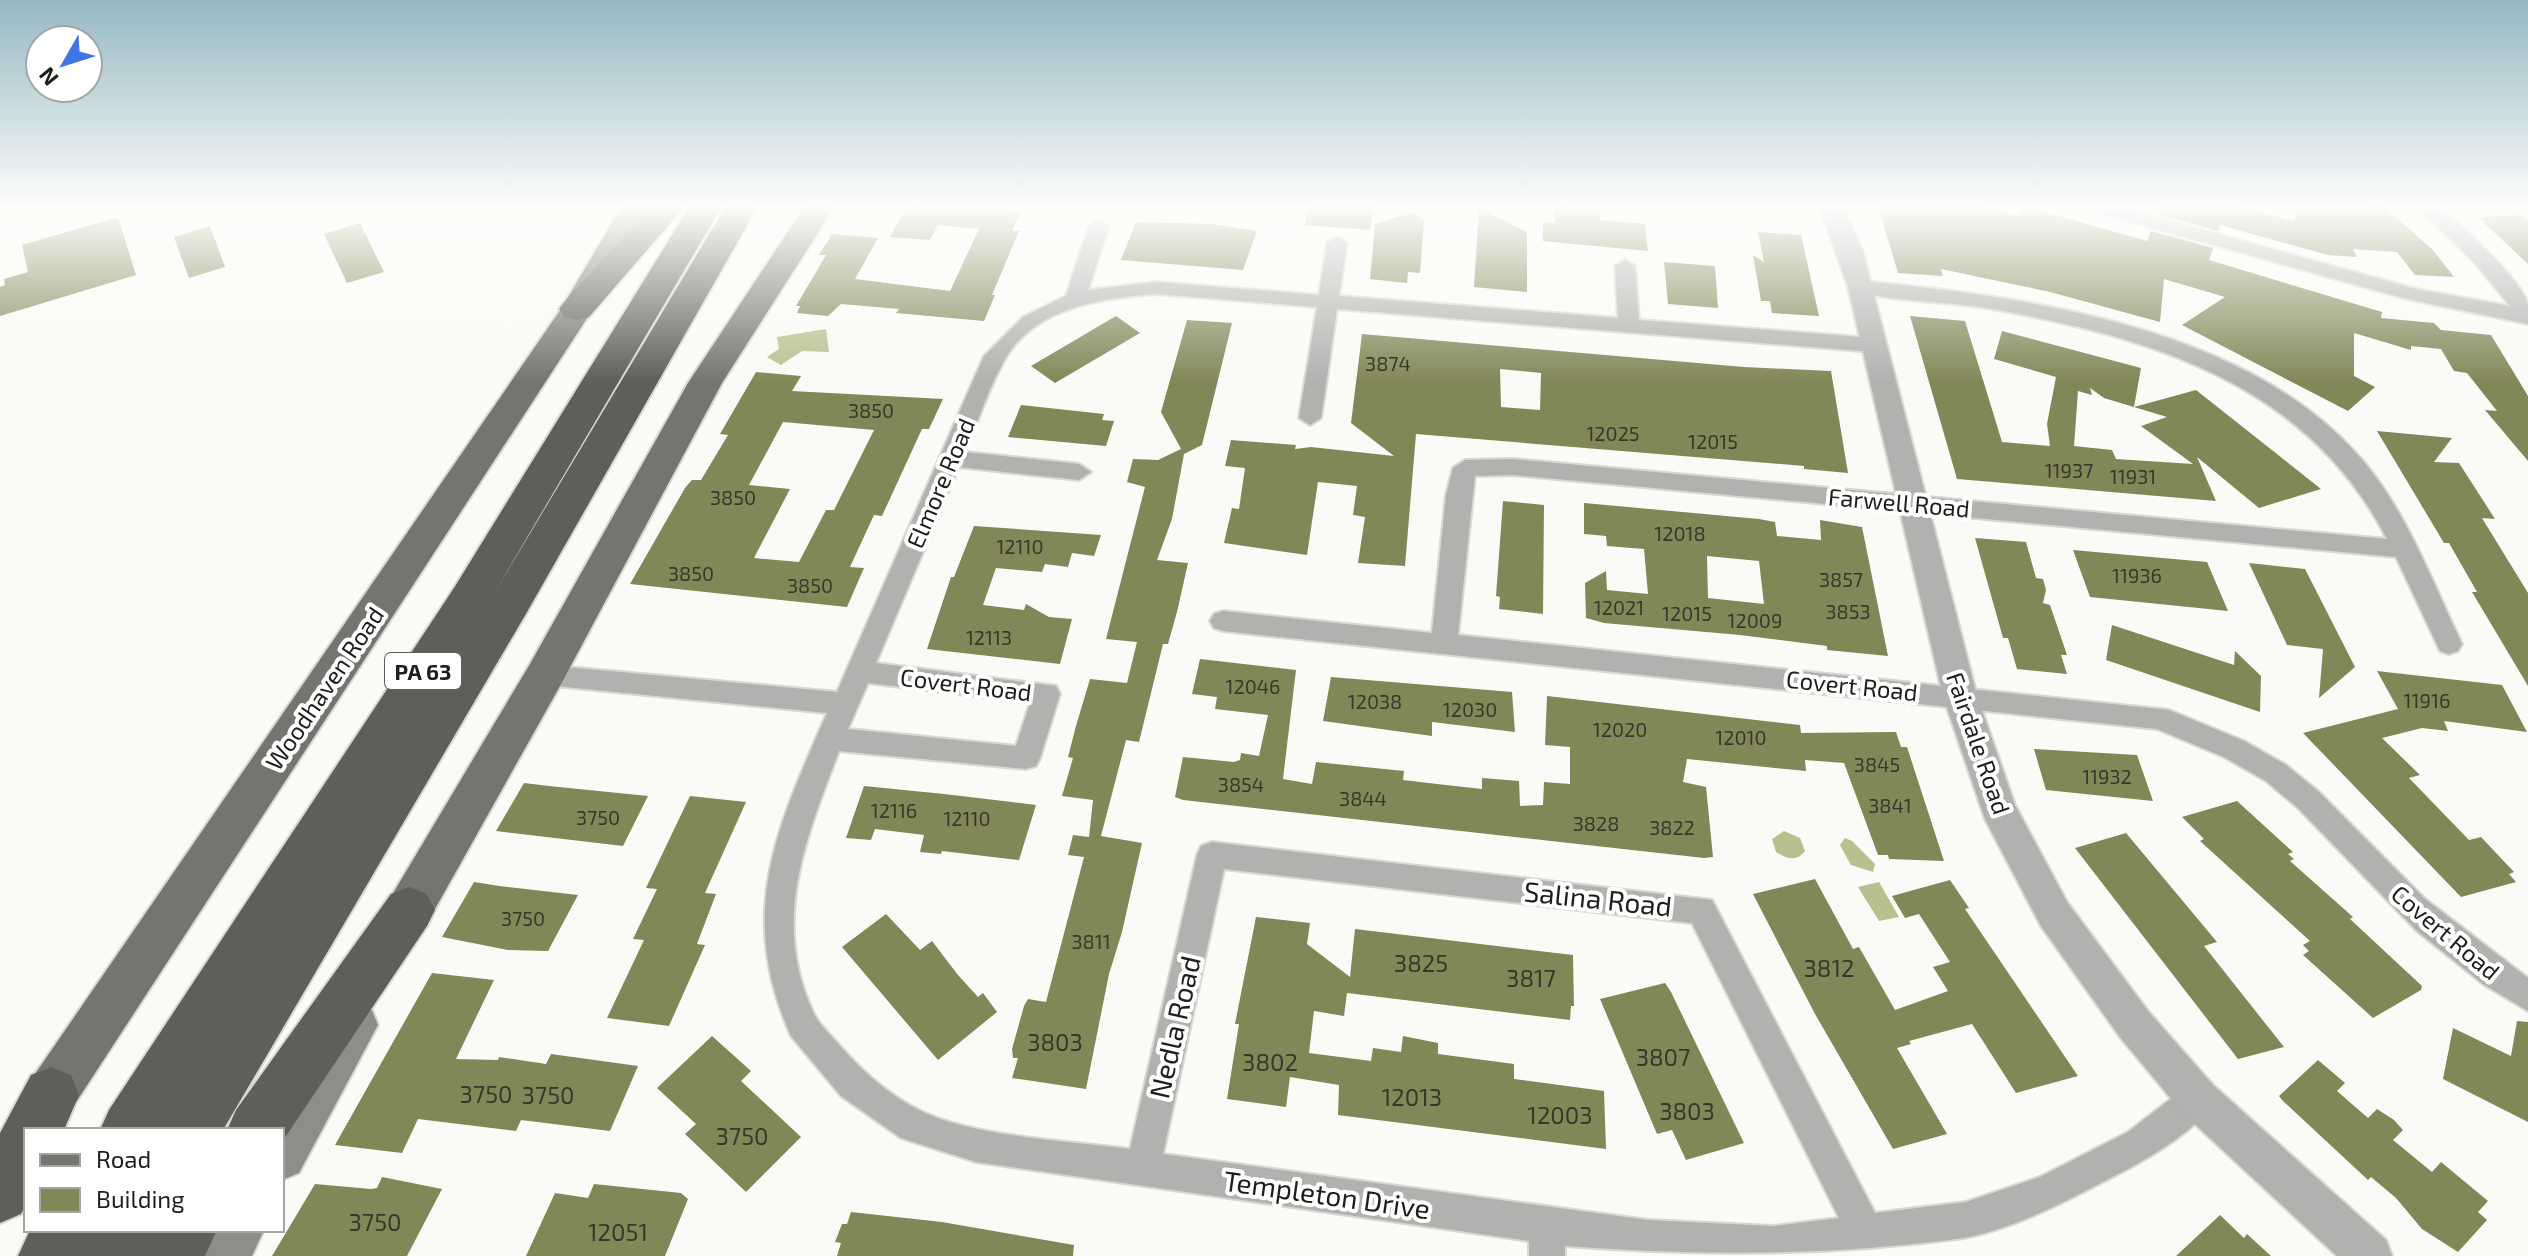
<svg xmlns="http://www.w3.org/2000/svg" width="2528" height="1256" font-family="'Exo 2',sans-serif">
  <rect width="100%" height="100%" fill="#fafbf6"/>
  <path fill="#b9bf8e" d="M826 329 829 352 802 351 781 365 767 357 779 349 777 337Z
    M1784 831 1800 838 1805 851C1797 862 1787 859 1776 852L1772 839Z
    M1845 838 1852 841 1875 864 1873 872 1851 865 1840 845Z
    M1879 882 1899 917 1879 921 1858 887Z"/>
  <path fill="#828758" fill-rule="evenodd" d="M907 206 1021 211 1012 231H1019L992 295H995L984 321 896 313 899 309 841 304 828 316 797 313 800 306H796L826 255H819L832 234 878 238 855 279 950 291 979 229 938 225 930 240 890 237Z
    M1308 206H1374L1370 230 1305 225Z
    M1554 206 1600 208V220L1645 224 1648 251 1543 241V222L1555 223Z
    M1878 206H1979L2019 216 2024 206 2147 241 2151 231 2213 248 2209 260 2382 312 2381 318 2434 323 2441 330 2491 335 2528 396V461L2485 410 2497 411 2467 373 2454 371 2441 349 2411 346V350L2354 333V376L2375 387 2348 411 2182 325 2225 297 2164 279 2160 322 2050 292 1941 269 1943 276 1898 273Z
    M2161 206H2238L2294 221 2297 209 2383 206 2433 250 2454 277 2415 275 2397 252 2353 249 2357 257 2328 255 2220 225 2218 231 2158 214Z
    M1479 208 1527 232V292L1474 287Z
    M1414 212 1424 221 1420 273 1408 272 1407 283 1370 279 1375 224Z
    M2521 215 2528 221V264L2478 217Z
    M118 217 136 275 0 316V287L5 285 4 279 28 272 22 245Z
    M1136 222 1213 224 1257 231 1243 270 1121 260Z
    M360 223 384 272 347 283 324 234Z
    M210 226 225 267 189 278 174 237Z
    M1758 232 1801 235 1819 316 1772 313 1770 301H1761L1753 255 1764 262Z
    M1664 262 1715 266 1718 308 1668 304Z
    M1116 316 1140 333 1055 383 1031 366Z
    M1910 316 1965 321 2002 442 2050 446 2047 424 2056 377 1994 359 2002 331 2141 368 2134 407 2196 390 2321 489 2259 508 2197 457 2216 501 1957 479ZM2090 388 2104 398 2167 417 2141 426 2193 464 2116 459 2112 450 2074 446 2078 391 2092 395Z
    M1187 320 1232 323 1202 445 1184 454 1172 519 1157 560 1188 563 1177 612 1168 644H1163L1139 742 1126 740 1101 836 1142 843 1122 932 1109 974 1086 1089 1012 1078 1018 1058H1013L1012 1049 1024 1006 1028 999 1046 1002 1084 857 1068 855 1073 835 1089 837 1093 800 1062 796 1073 758 1068 757 1076 726 1090 679 1127 683 1137 642 1106 639 1145 487 1127 482 1133 459 1158 460 1181 449 1161 412Z
    M1362 334 1744 367 1831 371 1848 473 1804 469V466L1416 434 1405 566 1358 563 1365 517 1353 515 1357 486 1318 482 1307 555 1224 543 1232 508 1239 509 1245 468 1225 466 1231 440 1296 445 1295 449 1311 447 1394 456 1351 423ZM1500 369 1541 373 1540 410 1501 407Z
    M756 372 801 376 792 391 943 399 929 429H922L882 516 874 515 850 567 864 568 847 607 630 584 685 488 692 480H701L728 435 720 434ZM783 422 874 430 834 510H826L799 562 754 558 790 489 749 485Z
    M1021 405 1104 414 1102 420 1114 421 1106 446 1008 437Z
    M2377 431 2452 438 2434 462 2459 463 2495 519 2482 518 2528 593V686L2472 592H2477L2449 543H2444Z
    M1503 501 1544 505 1543 614 1499 609 1500 597 1496 596Z
    M1584 503 1759 519 1775 522 1777 536 1821 540 1820 520 1862 527 1888 656 1827 650V646L1740 635 1604 623 1586 618 1585 583 1606 571 1607 590 1648 594 1644 549 1607 546 1606 536 1584 534ZM1707 556 1759 561 1764 604 1708 598Z
    M974 526 1101 535 1094 556 1072 553 1068 567 1045 564 1042 572 996 568 983 605 1024 610 1026 604 1049 617 1072 619 1060 664 927 649 951 577H954Z
    M1975 538 2026 542 2036 578 2043 579 2046 590 2043 603 2050 605 2067 655H2061L2067 674 2017 669 2008 638H2003Z
    M2073 550 2207 562 2228 611 2090 597Z
    M2249 563 2305 569 2355 667 2319 698 2323 649 2287 645Z
    M2112 625 2234 665 2235 651 2261 676 2260 712 2106 660Z
    M1200 659 1296 670 1283 779 1312 784 1316 762 1404 771 1403 780 1446 785 1482 789V778L1519 781 1520 806 1543 805 1544 782 1570 784V747L1545 745 1547 696 1800 725 1801 733 1896 732 1901 747H1907L1944 861 1889 859 1888 855H1878L1844 763 1805 760 1806 771 1687 759 1683 782 1706 787 1713 857 1704 858 1183 800 1175 797 1183 757 1234 762 1240 760 1241 753 1259 756 1268 715 1215 709 1217 697 1192 694Z
    M2377 671 2502 685 2527 732 2444 721 2448 731 2422 728 2382 738 2420 775 2409 778 2469 840 2481 837 2514 872 2509 874 2516 882 2461 897 2303 733 2398 709Z
    M1331 677 1512 692 1515 732 1432 722V736L1323 721Z
    M2034 749 2137 755 2153 801 2046 790Z
    M524 783 549 786 648 796 623 846 496 831Z
    M864 786 944 794 1036 805 1019 860 942 851 941 854 920 852 924 835 875 829 871 840 846 838Z
    M690 796 746 802 705 893 716 894 697 944 705 945 669 1026 607 1018 644 940 633 939 657 889 646 888Z
    M2237 801 2293 852 2288 854 2294 859 2290 861 2353 917 2350 919 2422 986 2421 990 2373 1018 2303 955 2309 951 2303 945 2310 941 2200 841 2204 839 2182 817Z
    M2126 833 2217 942 2204 946 2284 1047 2238 1059 2075 848Z
    M1815 879 1853 949 1859 947 1895 1010 1948 991 1933 967 1950 962 1919 914 1905 918 1892 896 1950 880 1969 908 1965 909 2078 1076 2016 1093 1972 1024 1909 1041 1911 1044 1897 1048 1947 1134 1893 1149 1815 1014 1753 894Z
    M474 882 499 886 578 895 548 951 508 950 442 937Z
    M886 914 920 950 932 941 958 975 978 997 983 993 997 1012 938 1060 842 947Z
    M1256 917 1310 923 1307 944 1350 977 1355 929 1573 955 1574 1006H1571L1570 1020 1347 993 1344 1016 1314 1011 1309 1053 1371 1061 1373 1048 1401 1052 1403 1036 1438 1043V1054L1514 1064V1079L1604 1091 1606 1149 1338 1115 1339 1085 1290 1077 1286 1107 1227 1099 1239 1024H1235Z
    M432 973 494 980 456 1059 498 1060 499 1057 546 1064 551 1054 638 1066 610 1131 521 1120 516 1131 418 1119 402 1153 335 1145Z
    M1665 983 1671 992 1744 1143 1686 1160 1672 1130 1657 1134 1600 999Z
    M2517 1021 2528 1022V1122L2443 1079 2453 1028 2511 1056Z
    M712 1036 751 1071 741 1081 801 1137 746 1192 685 1134 696 1124 657 1088Z
    M2318 1060 2345 1083 2337 1091 2368 1118 2377 1109 2394 1120 2403 1130 2393 1140 2432 1172 2441 1162 2488 1201 2478 1212 2487 1220 2458 1252 2422 1229 2396 1198 2371 1177 2368 1180 2283 1101 2279 1096Z
    M382 1177 442 1189 407 1256H272L315 1184 371 1189 377 1188Z
    M594 1184 681 1193 688 1199 665 1256H526L555 1193 588 1198Z
    M851 1212 942 1222 1074 1245 1073 1256H837L841 1243 835 1242 842 1224H847Z
    M2220 1215 2244 1238 2247 1234 2271 1256H2176Z"/>
  <g fill="none" stroke-linecap="round" stroke-linejoin="round">
    <defs>
      <path id="minor" d="M2086 206H2117L2416 289 2510 306 2474 262 2416 206H2438C2458 223 2524 281 2528 305 2528 311 2528 318 2528 324L2407 299 2089 210Z
        M1099 220 1109 226 1088 290 1156 282 1319 295 1327 243 1337 237 1347 243 1339 296 1618 318 1615 266 1625 260 1635 266 1639 320 1874 338 1885 345 1874 352 1337 309 1321 418 1310 425 1299 418 1317 307 1156 294C1102 298 1033 307 1004 361 988 389 978 422 965 452L1079 464 1091 472 1079 480 959 467 876 663 1056 686 1060 694 1040 758 1036 766 1026 769 839 751C806 838 770 922 814 1014 820 1026 833 1037 841 1047 863 1072 890 1096 921 1111 974 1137 1070 1141 1130 1149L1197 855 1201 846 1212 842 1712 900 1875 1213 1966 1202 2040 1177 2128 1132 2186 1087 2198 1083 2210 1087 2215 1099C2203 1126 2152 1156 2126 1170 2075 1196 2021 1227 1964 1238 1834 1256 1697 1256 1565 1246V1256H1529V1241L976 1162 901 1138 841 1096 791 1036C736 912 777 828 827 713L545 685 536 682 532 675 536 668 545 665 837 692 984 356 1023 317 1066 296 1089 226ZM868 683 1030 703 1016 746 848 729ZM1224 869 1692 923 1839 1218 1773 1226 1648 1220 1163 1154Z
        M1861 281C2022 296 2242 326 2356 453 2405 506 2431 580 2462 644L2458 651 2449 654 2440 651 2396 557 1513 475 1475 476 1458 635 2169 710 2244 741 2286 765 2319 792 2424 898 2528 978V1011L2483 984 2417 931 2299 809 2266 781 2224 757 2157 729 1223 631 1214 628 1210 621 1214 614 1223 611 1432 633 1446 495 1453 468 1465 460 1513 459 2387 539C2307 382 2149 337 1987 308 1943 301 1896 302 1854 291L1851 287 1854 283Z"/>
      <path id="tertiary" d="M1819 206H1843L1863 252 1977 696 2015 805 2067 902 2148 1011 2213 1085 2386 1240 2392 1256H2337L2183 1113 2120 1037 2041 926 1985 819 1943 696 1848 287Z"/>
      <path id="secondary" d="M356 1004 372 1010 378 1025 299 1173 282 1180V1130H270L340 1010Z
        M211 1230H264L252 1256H199Z"/>
      <path id="primary" d="M622 206H652L593 309 69 1113 51 1120 33 1113 25 1095 33 1077 561 309Z
        M805 206H835L722 383 560 686 426 925 409 931 392 925 385 910 392 895 530 664 688 383Z"/>
      <path id="motorway" d="M651 206H685L589 317 577 320 565 317 559 309 565 301Z
        M690 206H722L492 597 726 206H758L527 612 223 1130H100L109 1110 454 588Z
        M409 887 427 894 435 910 427 926 282 1142V1130H227L236 1110 391 894Z
        M51 1067 71 1075 79 1095 64 1130H26V1205L21 1214 0 1223V1133L31 1075Z
        M30 1230H217L205 1256H18Z"/>
    </defs>
    <use href="#minor" stroke="#d7d8d3" stroke-width="4"/>
    <use href="#tertiary" stroke="#d7d8d3" stroke-width="4"/>
    <use href="#secondary" stroke="#d7d8d3" stroke-width="4"/>
    <use href="#primary" stroke="#d7d8d3" stroke-width="4"/>
    <use href="#motorway" stroke="#d7d8d3" stroke-width="4"/>
    <use href="#minor" fill="#b1b1af" fill-rule="evenodd"/>
    <use href="#tertiary" fill="#b1b1af" fill-rule="evenodd"/>
    <use href="#secondary" fill="#8d8e8a" fill-rule="evenodd"/>
    <use href="#primary" fill="#747570" fill-rule="evenodd"/>
    <use href="#motorway" fill="#5e5f5a" fill-rule="evenodd"/>
  </g>
  <linearGradient id="sky" x2="0" y2="1"><stop stop-color="#95b8c4"/><stop offset="0.54" stop-color="#fdfdfb"/><stop offset="1" stop-color="#fdfdfb" stop-opacity="0"/></linearGradient>
  <rect width="2528" height="382" fill="url(#sky)"/>
  <g text-anchor="middle" dominant-baseline="central" stroke-width="8" stroke-linejoin="round" paint-order="stroke">
    <g font-size="20" fill="#37382b">
      <text x="1388" y="363">3874</text>
      <text x="871" y="410">3850</text>
      <text x="1613" y="433">12025</text>
      <text x="1713" y="441">12015</text>
      <text x="2069" y="470">11937</text>
      <text x="2133" y="476">11931</text>
      <text x="733" y="497">3850</text>
      <text x="1680" y="533">12018</text>
      <text x="1020" y="546">12110</text>
      <text x="691" y="573">3850</text>
      <text x="2137" y="575">11936</text>
      <text x="1841" y="579">3857</text>
      <text x="810" y="585">3850</text>
      <text x="1619" y="607">12021</text>
      <text x="1848" y="611">3853</text>
      <text x="1687" y="613">12015</text>
      <text x="1755" y="620">12009</text>
      <text x="989" y="637">12113</text>
      <text x="1253" y="686">12046</text>
      <text x="2427" y="700">11916</text>
      <text x="1375" y="701">12038</text>
      <text x="1470" y="709">12030</text>
      <text x="1620" y="729">12020</text>
      <text x="1741" y="737">12010</text>
      <text x="1877" y="764">3845</text>
      <text x="2107" y="776">11932</text>
      <text x="1241" y="784">3854</text>
      <text x="1363" y="798">3844</text>
      <text x="1890" y="805">3841</text>
      <text x="894" y="810">12116</text>
      <text x="598" y="817">3750</text>
      <text x="967" y="818">12110</text>
      <text x="1596" y="823">3828</text>
      <text x="1672" y="827">3822</text>
      <text x="523" y="918">3750</text>
      <text x="1091" y="941">3811</text>
    </g>
    <rect fill="#fff" stroke="#626260" stroke-width="2" x="385" y="653" width="76" height="36" rx="6"/>
    <g font-size="22" font-weight="bold" fill="#1e1e1c">
      <text x="423" y="671">PA 63</text>
    </g>
    <g font-size="24" fill="#1e1e1c" stroke="#fff">
      <text transform="translate(940 483) rotate(-67)">Elmore Road</text>
      <text transform="translate(1899 502) rotate(5)">Farwell Road</text>
      <text transform="translate(966 684) rotate(7)">Covert Road</text>
      <text transform="translate(1852 685) rotate(6)">Covert Road</text>
      <text transform="translate(324 688) rotate(-56)">Woodhaven Road</text>
      <text transform="translate(1979 743) rotate(71)">Fairdale Road</text>
      <text transform="translate(2446 932) rotate(40)">Covert Road</text>
    </g>
    <g font-size="24" fill="#37382b">
      <text x="1421" y="962">3825</text>
      <text x="1829" y="967">3812</text>
      <text x="1531" y="977">3817</text>
      <text x="1055" y="1041">3803</text>
      <text x="1663" y="1056">3807</text>
      <text x="1270" y="1061">3802</text>
      <text x="486" y="1093">3750</text>
      <text x="548" y="1094">3750</text>
      <text x="1412" y="1096">12013</text>
      <text x="1687" y="1110">3803</text>
      <text x="1560" y="1114">12003</text>
      <text x="742" y="1135">3750</text>
      <text x="375" y="1221">3750</text>
      <text x="618" y="1231">12051</text>
    </g>
    <g font-size="28" fill="#1e1e1c" stroke="#fff">
      <text transform="translate(1598 898) rotate(6)">Salina Road</text>
      <text transform="translate(1174 1027) rotate(-77)">Nedla Road</text>
      <text transform="translate(1327 1194) rotate(8)">Templeton Drive</text>
    </g>
  </g>
  <rect x="24" y="1128" width="260" height="104" fill="#ffffff" stroke="#a5a5a4" stroke-width="2"/>
  <rect x="40" y="1154" width="40" height="12" fill="#747570" stroke="#a5a5a4" stroke-width="2"/>
  <text x="96" y="1168" font-size="24" fill="#1e1e1c">Road</text>
  <rect x="40" y="1188" width="40" height="24" fill="#828758" stroke="#a5a5a4" stroke-width="2"/>
  <text x="96" y="1208" font-size="24" fill="#1e1e1c">Building</text>
  <g transform="translate(64 64) rotate(231)"><circle r="38" fill="#ffffff" stroke="#a5a5a4" stroke-width="2"/>
  <path d="M0-6L14 30L0 20L-14 30Z" fill="#4175e6"/>
  <text y="-12" font-size="22" font-weight="bold" text-anchor="middle" fill="#1e1e1c">N</text>
  </g>
</svg>
